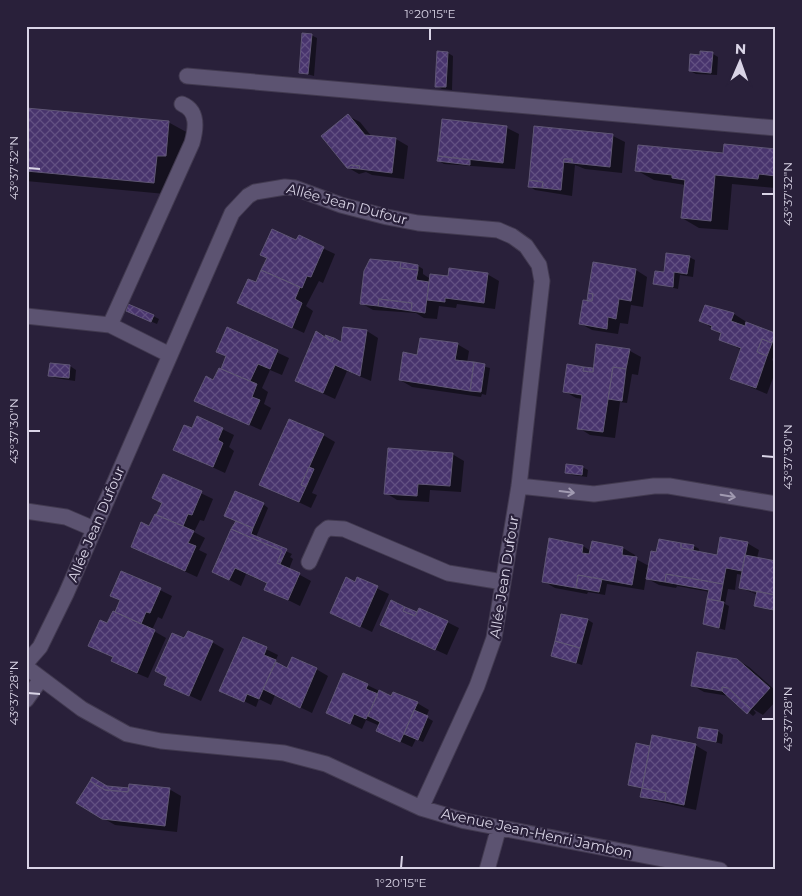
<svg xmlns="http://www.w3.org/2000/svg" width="802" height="896" font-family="Montserrat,sans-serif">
  <defs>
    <pattern id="building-cross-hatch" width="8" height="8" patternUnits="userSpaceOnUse" patternTransform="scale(1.25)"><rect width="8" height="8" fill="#48346d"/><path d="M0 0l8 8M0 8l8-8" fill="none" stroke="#625082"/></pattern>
  </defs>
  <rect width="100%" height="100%" fill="#29203a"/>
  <path fill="#0007" fill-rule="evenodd" d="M311 35 317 38 314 76 300 72Z
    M448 53 453 56 452 90 442 89 437 86Z
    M713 54 718 57 717 75 696 74 690 71 701 56Z
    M26 110 168 122 190 134 176 195 26 181Z
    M348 116 360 122 372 137 396 139 408 146 404 179 372 175 366 172 359 174 347 167Z
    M443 121 507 128 519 134 515 169 444 164 439 161Z
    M535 128 613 136 625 142 622 173 585 169 575 165 572 196 535 190 529 186Z
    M776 150 775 188 732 184 728 230 699 228 682 218 685 185 654 180 636 170Z
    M299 237 335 254 323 283 319 281 306 306 313 311 304 333 239 303Z
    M689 257 695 260 693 277 680 275 678 289 654 283Z
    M418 266 423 269V274L429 278 428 283 431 284 449 278 487 274 499 281 495 309 457 304 456 308 439 306 437 319 424 318 416 313 373 310 361 303Z
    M636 270 647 277 643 307 631 305 628 324 620 323 618 334 592 330 581 324 588 302Z
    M705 307 734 314 745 321V323L776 334V350L772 360 776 363V370L767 394 731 379 742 350 720 339 722 335 700 320Z
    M133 314 153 316 159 319 157 324Z
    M227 329 289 358 282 375 270 370 262 388 268 392 264 404 271 408 261 430 196 401 221 370 227 357 218 351Z
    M367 331 378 338 371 381 347 371 335 399 296 381 328 340 342 343Z
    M457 344 469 351 467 363 490 368 486 395 482 394 481 397 412 387 400 380 418 356Z
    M630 351 641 357 638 375 632 374 627 403 620 402 615 438 590 435 579 428 583 399 576 398 564 391 593 369Z
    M51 364 70 366 76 370 75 381 55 378 50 375Z
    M222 429 234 435 229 447 234 451 225 473 175 450Z
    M323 435 335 442 312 493 317 495 311 508 271 489Z
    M452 454 464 461 461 492 430 490 429 502 397 500 386 493Z
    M582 467 588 470 587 477 572 475 567 472Z
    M163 475 213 499 204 521 200 520 194 532 205 538 199 550 207 554 197 577 132 547 150 527 163 503Z
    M263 504 268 508 256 537 292 554 290 557 293 559 289 569 311 581 300 606 266 589 268 584 246 574 241 586 214 572 237 521Z
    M660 540 694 546 699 549 698 553 718 556 747 543 759 550 757 558 776 562V612L756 606 758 595 741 588 743 575 737 574 735 590 728 589 725 604 729 606 725 630 704 624 710 592 677 586 676 588 659 585 646 578 644 590 607 584 605 595 588 592 587 594 555 588 543 581 583 546 591 551 593 543 623 548 635 555 634 558 649 566 657 554ZM751 589 758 590V593L751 592Z
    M357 579 389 594 372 632 332 613Z
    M160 590 172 596 162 619 158 617 152 630 166 638 148 678 124 668 113 661 114 658 90 646 108 625 121 601Z
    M562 615 588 620 593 623 582 665 552 655Z
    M447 622 459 628 447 655 381 625Z
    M243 638 278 655 275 662 288 669H316L328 676 312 713 275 695 271 705 259 699 256 707 221 690Z
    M185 640 212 642 224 649 201 701 165 684Z
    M737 660 749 667 776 691V701L763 715 753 709 756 713 753 716 729 696 704 692 692 685Z
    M367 685 392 697 417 703 429 710 426 717 433 721 423 742 416 739 412 747 377 731 380 726 366 720 362 729 327 712Z
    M718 731 723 735 722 744 698 737Z
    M695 745 707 752 696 810 647 799 642 796 643 789 629 785 651 747Z
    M130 789H169L181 796 177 832 115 825 77 803Z"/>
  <path fill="url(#building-cross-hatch)" stroke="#5f5675" d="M302 33 312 34 308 74 299 73Z
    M437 51 448 52 446 87H435Z
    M700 51 713 52 711 73 689 71 690 54 700 55Z
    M26 108 169 121 166 156H157L154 183 26 171Z
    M348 114 365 135 396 138 392 173 359 169 360 166 351 165 347 168 321 136Z
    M442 119 507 126 503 163 438 156Z
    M534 126 613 134 610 167 572 163V159H564L561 190 542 188 543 182 529 180Z
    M724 144 776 149V176L759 174 758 179 715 175 711 221 681 218 685 180 672 178V175L635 171 638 145 723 153Z
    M438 156 470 160V165L437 161Z
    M564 159H572V163L563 162Z
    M351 165 360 166 359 169 347 168Z
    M529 180 543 182 542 188 528 187Z
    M272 229 296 240 299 235 324 247 311 277 307 276 302 288 261 270 267 258 260 255Z
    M666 253 690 256 687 274 674 272 673 287 653 284 655 271 664 272Z
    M370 259 401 262 400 268 418 270 416 280 429 282 425 313 411 311 412 303 379 299 378 306 360 304 364 271Z
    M401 262 418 265V270L400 268Z
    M593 262 636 269 631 301 619 299 616 319 608 317 607 329 579 324 583 300 592 301 593 294 588 293Z
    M449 268 488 273 484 303 445 298V302L427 300 430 274 448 276Z
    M261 270 300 287 295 299 302 303 292 328 237 303 248 279 256 282Z
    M588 293 593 294 592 301H587Z
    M379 299 412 303 411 311 378 306Z
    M128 304 154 315 151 322 126 311Z
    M705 305 734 313 731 321 745 326 746 322 775 333 772 343 762 339 757 352 767 356 756 388 730 379 741 348 719 340 721 333 711 329 712 326 699 321Z
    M227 327 278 350 270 369 258 364 250 381 221 369 226 356 216 352Z
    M343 327 367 330 360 376 335 365 323 393 295 381 316 331 332 342 334 338 341 342Z
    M325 335 334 338 332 342 327 339Z
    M420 338 458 343 455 360 474 362 470 391 399 380 403 352 417 355Z
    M762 339 772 343 767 356 757 352Z
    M596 344 630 349 626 369 613 367 603 432 577 429 582 395 563 392 567 364 584 367 583 371 593 372Z
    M474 362 485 364 481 392 470 391Z
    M50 363 70 365 69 378 48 376Z
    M584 367 593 368V372L583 371Z
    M613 367 626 369 622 401 608 399Z
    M219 368 257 384 252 397 260 400 249 425 194 401 206 376 213 380Z
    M197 416 223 428 218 440 223 443 213 467 173 450 184 425 192 428Z
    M289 419 324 434 301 485 306 487 299 502 259 485Z
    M388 448 453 453 450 486 418 484 417 496 384 494Z
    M566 464 583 466 582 475 565 473Z
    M309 467 314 469 306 487 301 485Z
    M163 474 202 491 192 515 188 514 183 526 156 515 162 503 152 498Z
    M235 491 264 503 253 528 224 516Z
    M155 514 194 531 188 543 196 546 185 571 131 547 141 522 149 526Z
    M236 521 253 528 251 534 287 549 280 564 277 563 282 551 231 529Z
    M231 529 282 551 277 563 300 573 288 600 264 590 267 583 235 568 229 580 212 572Z
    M720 537 748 542 742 571 726 568 723 584 666 574 665 582 646 579 651 551 656 552 659 539 681 543V548L717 555Z
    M549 538 583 545 582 553 589 554 592 541 623 547 622 555 637 557 632 585 578 575 576 588 542 582Z
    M681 543 694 545 693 550 681 548Z
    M745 555 776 561V604L774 603 775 595 739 588Z
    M121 571 161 588 150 613 146 612 141 624 115 612 120 600 110 596Z
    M666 574 723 584 720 601 707 599 709 590 665 582Z
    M578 575 602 579 599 592 576 588Z
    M346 577 355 582 357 577 378 586 360 627 330 613Z
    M757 591 775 595 773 610 754 606Z
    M707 599 724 602 719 628 703 624Z
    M391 600 405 607 403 611 415 616 419 608 448 621 435 650 380 625Z
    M405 607 417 612 415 616 403 611Z
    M113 611 155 630 137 673 111 661 113 657 88 646 100 620 107 623Z
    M561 614 588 619 580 648 555 641Z
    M188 631 213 641 189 696 164 685 167 677 155 671 172 633 184 638Z
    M243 637 267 647 264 655 276 660 259 699 247 694 244 702 219 691Z
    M555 641 580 648 576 663 551 656Z
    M697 652 737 659 770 688 751 709 728 688 722 687V691L691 686Z
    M292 657 317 668 300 708 263 689 276 662 287 668Z
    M343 673 368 684 366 689 378 694 366 719 354 714 350 724 326 713Z
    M722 687 728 688 751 709 747 714 722 691Z
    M379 690 391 696 393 692 418 702 400 742 376 731 380 722 368 716Z
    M414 710 428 716 418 740 404 734Z
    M699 727 718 730 716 742 697 738Z
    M652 735 696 744 684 805 665 801 666 793 642 788Z
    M636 743 650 746 642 788 628 785Z
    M92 777 107 786 129 788 128 792 105 790 90 781Z
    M90 781 105 790 128 792 129 784 170 788 165 826 102 819 76 803Z
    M642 788 666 793 665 801 640 797Z"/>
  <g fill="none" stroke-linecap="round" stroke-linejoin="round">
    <defs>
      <path id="minor" d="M187 76 776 128
        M26 316 110 325 170 355
        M110 325 192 143C196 129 199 111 182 104
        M519 486 594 494 654 486H669L776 504
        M26 511 66 517 94 529
        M309 562 322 533 328 528 344 529 448 573 503 582
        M26 663 40 647 66 594 232 213 248 196 255 192 285 187 295 188 341 205 387 217 418 223 498 230 512 236 526 246 539 265 542 281 519 486 494 638 477 686 421 808
        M26 667 82 709 127 734 161 741 284 753 326 764 421 808 465 821 720 870
        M26 700 41 679
        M487 870 499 827"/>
    </defs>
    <use href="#minor" stroke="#423a50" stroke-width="17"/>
    <use href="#minor" stroke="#5c5371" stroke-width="15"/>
  </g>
  <defs><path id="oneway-shaft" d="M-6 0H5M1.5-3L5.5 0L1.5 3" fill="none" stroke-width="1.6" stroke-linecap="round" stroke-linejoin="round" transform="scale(1.25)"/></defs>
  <g stroke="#a19ab1">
    <use href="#oneway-shaft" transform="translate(567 492) rotate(7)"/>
    <use href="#oneway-shaft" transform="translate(728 496) rotate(10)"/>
  </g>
  <path fill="none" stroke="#d9d4e6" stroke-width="2" d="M430 40V28M28 168 40 169M762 194H774M28 431H40M762 456 774 457M28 693 40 694M762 719H774M401 868 402 856"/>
  <g text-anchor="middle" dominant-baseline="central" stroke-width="4.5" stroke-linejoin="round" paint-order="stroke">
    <g font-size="14" fill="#d9d4e6" stroke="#29203a">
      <text transform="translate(347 204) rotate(15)">Allée Jean Dufour</text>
      <text transform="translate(96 524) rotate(-67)">Allée Jean Dufour</text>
      <text transform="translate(504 577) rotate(-81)">Allée Jean Dufour</text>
      <text transform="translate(537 833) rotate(12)">Avenue Jean-Henri Jambon</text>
    </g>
  </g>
  <rect width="802" height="896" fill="none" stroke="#29203a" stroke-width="55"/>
  <g transform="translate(740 62) rotate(2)" stroke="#29203a" stroke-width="4" paint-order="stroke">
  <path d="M0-4L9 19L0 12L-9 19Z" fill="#d9d4e6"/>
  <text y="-8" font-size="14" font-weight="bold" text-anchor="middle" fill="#d9d4e6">N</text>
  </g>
  <rect x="28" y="28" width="746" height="840" fill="none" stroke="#d9d4e6" stroke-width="2"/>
  <g font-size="12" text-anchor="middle" fill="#d9d4e6">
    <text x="430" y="18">1°20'15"E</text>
    <text transform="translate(14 168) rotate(-90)" y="4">43°37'32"N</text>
    <text transform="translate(788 194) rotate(-90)" y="4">43°37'32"N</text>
    <text transform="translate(14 431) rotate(-90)" y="4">43°37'30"N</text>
    <text transform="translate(788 457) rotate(-90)" y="4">43°37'30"N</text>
    <text transform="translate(14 693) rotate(-90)" y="4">43°37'28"N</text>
    <text transform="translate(788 719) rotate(-90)" y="4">43°37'28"N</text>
    <text x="401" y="887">1°20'15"E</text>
  </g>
</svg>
